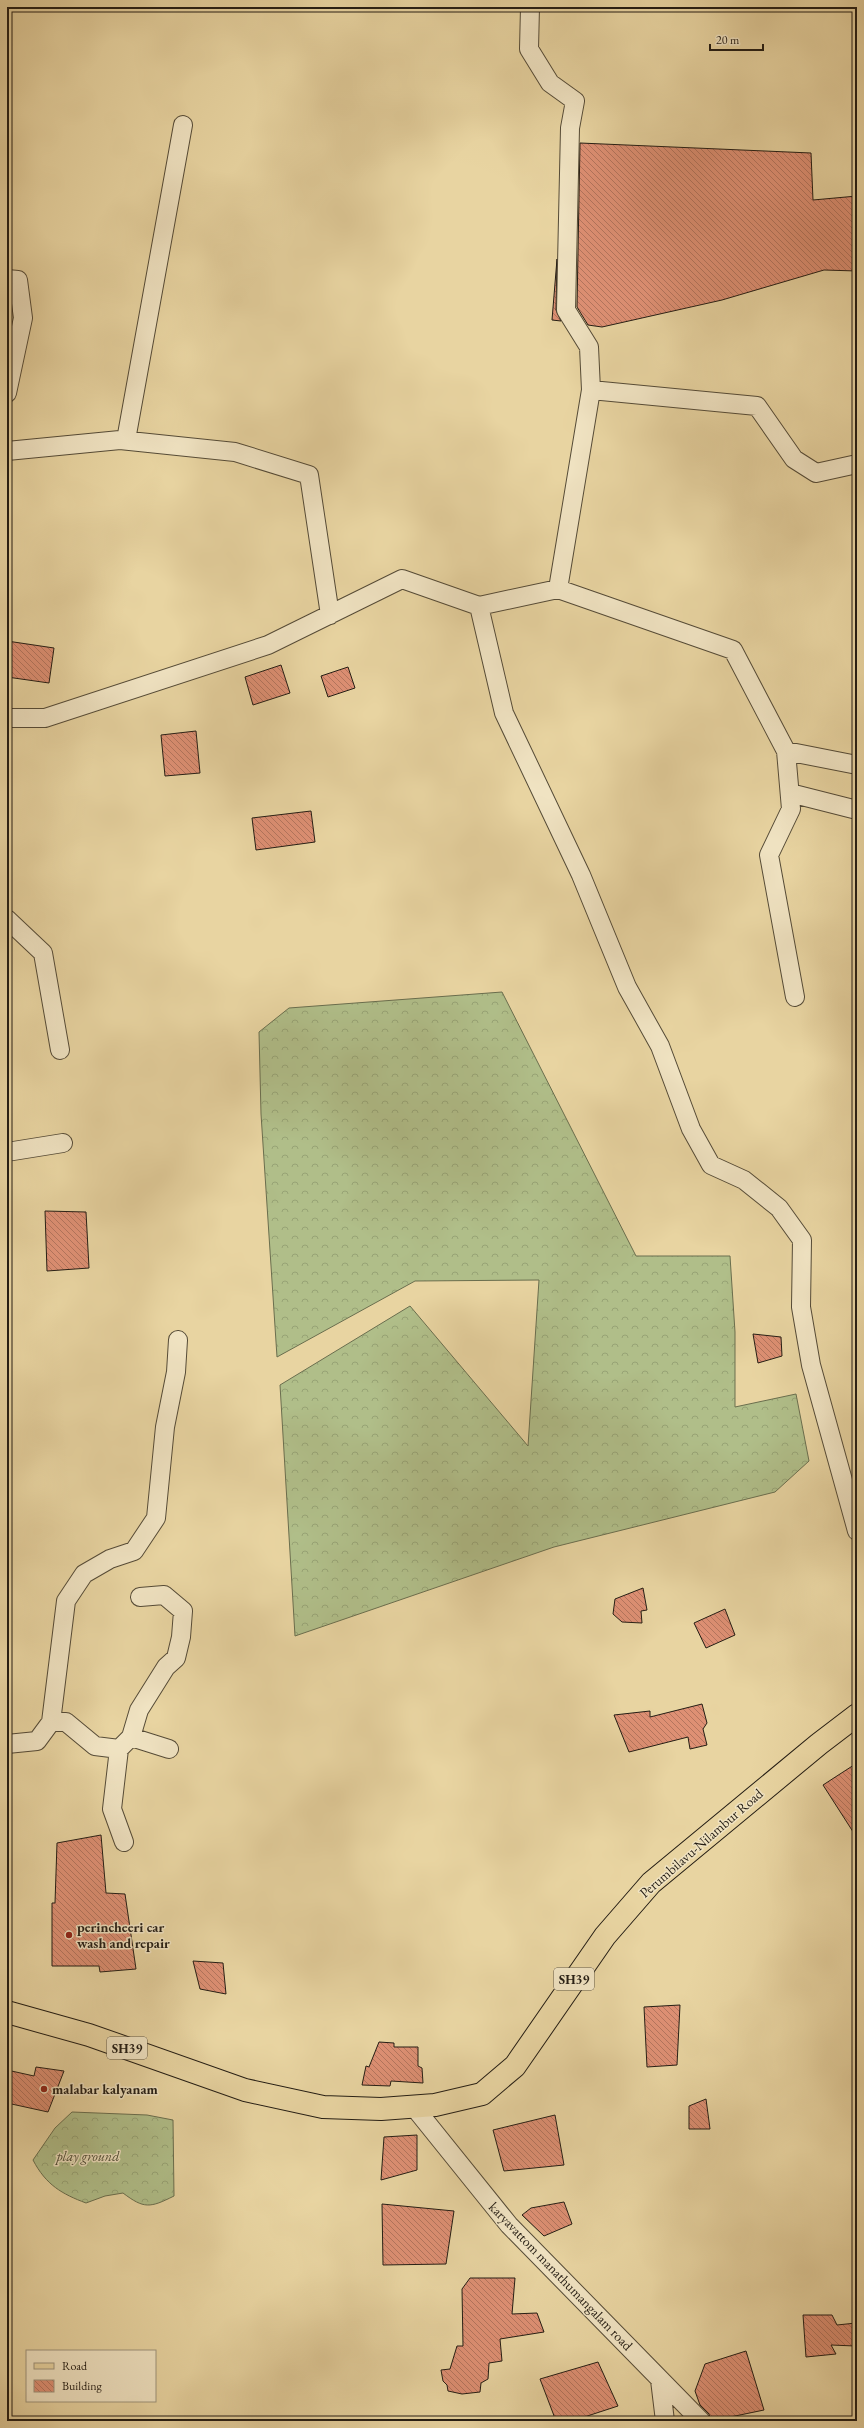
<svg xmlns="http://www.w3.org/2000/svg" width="864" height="2428" font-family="'EB Garamond',serif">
  <defs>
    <pattern id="forest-crowns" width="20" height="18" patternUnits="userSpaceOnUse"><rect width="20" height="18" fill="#b0be89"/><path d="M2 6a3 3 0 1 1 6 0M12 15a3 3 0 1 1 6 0" fill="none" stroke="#97a375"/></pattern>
    <pattern id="building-back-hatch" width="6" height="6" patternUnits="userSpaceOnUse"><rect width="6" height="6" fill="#de9074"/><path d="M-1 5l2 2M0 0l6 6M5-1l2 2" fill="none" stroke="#b4755e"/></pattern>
  </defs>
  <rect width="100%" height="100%" fill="#e8d4a1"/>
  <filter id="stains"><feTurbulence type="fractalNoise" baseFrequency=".005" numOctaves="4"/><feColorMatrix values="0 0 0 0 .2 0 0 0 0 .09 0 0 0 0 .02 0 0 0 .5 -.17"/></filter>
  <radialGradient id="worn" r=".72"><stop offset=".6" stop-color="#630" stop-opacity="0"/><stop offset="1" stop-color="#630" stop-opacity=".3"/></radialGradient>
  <path fill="url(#forest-crowns)" stroke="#6a6e4e" d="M502 992 636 1256H730L735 1332V1407L796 1394 809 1461 775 1492 554 1547 295 1636 280 1385 410 1306 528 1446 539 1280 415 1281 277 1357 261 1114 259 1032 289 1008Z
    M72 2112 147 2115 173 2120 174 2196C150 2208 144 2209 123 2193L105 2196 86 2203C62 2194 46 2185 33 2160L55 2128Z"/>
  <path fill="url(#building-back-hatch)" stroke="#241d14" d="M580 143 811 153 813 200 857 196V271L824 270 722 300 602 327 588 325 577 307Z
    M557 259 556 310 561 321 552 320Z
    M7 641 54 648 49 683 7 677Z
    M281 665 290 693 253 705 245 677Z
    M348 667 355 688 328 697 321 676Z
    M196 731 200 773 165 776 161 735Z
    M311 811 315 842 256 850 252 818Z
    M45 1211 86 1212 89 1268 47 1271Z
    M753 1334 781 1337 782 1356 758 1363Z
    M643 1588 647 1610 641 1611 642 1623 622 1622 613 1614 615 1599Z
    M725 1609 735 1635 706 1648 694 1623Z
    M702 1704 707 1723 703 1729 707 1745 690 1749 688 1737 629 1752 614 1715 650 1711V1717Z
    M857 1763V1838L823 1785Z
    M101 1835 106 1893 125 1894 136 1969 100 1972 99 1966H52V1903H55L57 1843Z
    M193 1961 223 1963 226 1994 200 1989Z
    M680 2005 677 2065 647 2067 644 2007Z
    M379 2042 394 2043V2047H418V2066L422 2068 423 2083 391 2081 390 2086 362 2085 366 2066 369 2067Z
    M36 2067 64 2071 48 2112 7 2103V2070L34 2076Z
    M706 2099 710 2129H689V2106Z
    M555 2115 564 2165 504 2171 493 2130Z
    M417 2135V2170L381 2180 384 2137Z
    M564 2202 572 2224 544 2236 522 2215 531 2208Z
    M382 2204 454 2211 446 2264 383 2265Z
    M470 2278H515L512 2314 537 2313 544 2332 500 2339 502 2361 489 2363 488 2379 481 2383 480 2392 462 2394 448 2391 447 2385 443 2381 441 2370 450 2369 457 2346H463L462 2289Z
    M803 2315H832L837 2325 856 2323 855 2346 831 2345 836 2354 806 2357Z
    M746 2351 764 2410 711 2421 709 2414 700 2405 695 2391 705 2364Z
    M598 2362 618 2406 572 2421H556L540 2379Z"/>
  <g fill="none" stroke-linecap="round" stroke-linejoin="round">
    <defs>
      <path id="minor" d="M530 7 529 49 550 83 575 101 570 128 566 310 589 347 591 390
        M7 279 18 280 23 318 7 393
        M126 440 183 125
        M7 451 120 440 235 452 309 475 330 615
        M558 589 591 390 757 406 794 459 816 473 857 464
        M479 606 558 589 733 650 786 751 857 765
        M7 718H45L268 645 402 579 479 606 504 713 581 875 627 987 660 1046 691 1129 711 1165 744 1180 779 1208 802 1240 801 1307 811 1365 857 1531
        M786 751 791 809 769 855 795 997
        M790 793 857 810
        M7 919 43 953 60 1050
        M7 1152 63 1143
        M51 1722H66L95 1746 119 1749 131 1737 139 1710 166 1667 176 1658 181 1637 183 1611 164 1595 140 1597
        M131 1737 169 1749
        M7 1744 37 1741 51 1722 66 1601 84 1574 110 1559 134 1551 156 1518 165 1427 176 1372 178 1340
        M119 1749 112 1809 124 1842
        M414 2107 509 2225 701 2421
        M660 2380 665 2421"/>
      <path id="primary" d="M7 2012 89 2035 245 2090 323 2107 381 2109 435 2105 482 2094 515 2066 605 1936 651 1883 819 1744 857 1715"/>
    </defs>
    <use href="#minor" stroke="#554b37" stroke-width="20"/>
    <use href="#primary" stroke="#241d14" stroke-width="24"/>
    <use href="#minor" stroke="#f0e3c2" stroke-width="18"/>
    <use href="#primary" stroke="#e8d4a1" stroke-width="22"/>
  </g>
  <g fill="#8f2418" stroke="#f0e3c2" stroke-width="1.5">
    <circle cx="69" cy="1935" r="4"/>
    <circle cx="44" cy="2089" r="4"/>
  </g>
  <g text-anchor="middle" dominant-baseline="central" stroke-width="3" stroke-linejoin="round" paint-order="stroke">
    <g fill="#f0e3c2" stroke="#615848" stroke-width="1">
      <rect x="554" y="1968" width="40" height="22" rx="3"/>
      <rect x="107" y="2037" width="40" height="22" rx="3"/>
    </g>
    <g font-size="13" font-weight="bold" fill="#241d14">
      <text x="574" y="1979">SH39</text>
      <text x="127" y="2048">SH39</text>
    </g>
    <g font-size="14" fill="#241d14" stroke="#f0e3c2">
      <text transform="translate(701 1843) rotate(-41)">Perumbilavu-Nilambur Road</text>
      <text transform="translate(561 2276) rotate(46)">karyavattom manathumangalam road</text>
    </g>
    <g font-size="14" font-weight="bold" fill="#241d14" stroke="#f0e3c2" text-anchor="start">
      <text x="77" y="1927">perincheeri car<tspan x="77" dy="16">wash and repair</tspan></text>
      <text x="52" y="2089">malabar kalyanam</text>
    </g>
    <g font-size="14" font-style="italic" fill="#4e4d37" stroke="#f0e3c2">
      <text x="88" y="2156">play ground</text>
    </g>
  </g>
  <rect width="864" height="2428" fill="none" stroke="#e8d4a1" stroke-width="24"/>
  <rect x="8" y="8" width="848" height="2412" fill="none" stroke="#241d14" stroke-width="2"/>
  <rect x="12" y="12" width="840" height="2404" fill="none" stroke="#241d14"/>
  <rect x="26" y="2350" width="130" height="52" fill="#f0e3c2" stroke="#9e947c"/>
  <rect x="34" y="2363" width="20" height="6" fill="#e8d4a1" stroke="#9e947c"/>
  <text x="62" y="2370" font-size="12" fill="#241d14">Road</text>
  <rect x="34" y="2380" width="20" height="12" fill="url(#building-back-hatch)" stroke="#9e947c"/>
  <text x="62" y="2390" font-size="12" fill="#241d14">Building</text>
  <path d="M710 44v6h53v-6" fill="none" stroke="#241d14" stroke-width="2"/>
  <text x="716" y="44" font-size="12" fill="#241d14" stroke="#f0e3c2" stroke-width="3" paint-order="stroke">20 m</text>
  <rect width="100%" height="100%" filter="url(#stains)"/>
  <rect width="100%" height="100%" fill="url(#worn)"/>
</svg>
